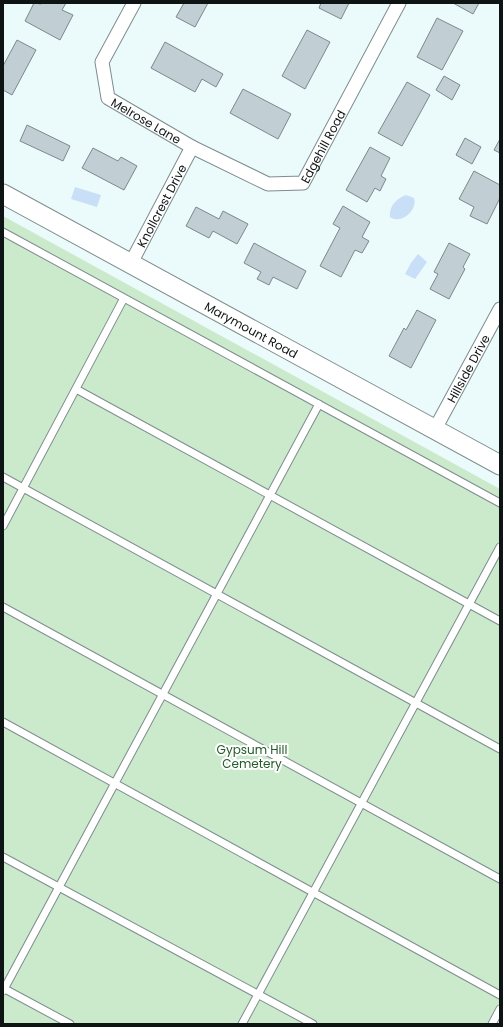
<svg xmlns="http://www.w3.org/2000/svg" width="503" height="1027" font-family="Poppins,sans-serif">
  <rect width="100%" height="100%" fill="#ebfbfb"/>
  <path fill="#cbeacc" d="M3 216 500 489V1024H3Z"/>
  <path fill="#c9def7" d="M75 187 101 195 97 207 71 199Z
    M406 195 414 198C418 210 401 225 390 217 389 206 396 199 406 195Z
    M418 254 427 262 415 279 405 274 411 263Z"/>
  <path fill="#c1cfd4" stroke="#7b888d" d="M34 3 41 4 42 3H66L62 10 73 15 60 40 25 21Z
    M184 3H208L195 27 176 17Z
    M321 3H349L341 19 319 8Z
    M453 3H479L473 14Z
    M437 18 463 31 442 70 417 57Z
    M307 30 330 42 305 89 282 76Z
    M17 40 36 50 12 95 3 90V66Z
    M165 42 223 74 216 87 202 79 195 92 151 68Z
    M444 76 460 85 452 100 436 90Z
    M407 82 430 95 402 146 378 133Z
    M243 89 291 114 278 139 230 113Z
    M27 125 70 146 63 161 20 141Z
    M465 138 481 147 472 164 456 155Z
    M500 139V153L494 150Z
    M370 147 390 158 381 176 386 179 380 191 375 188 367 202 346 190Z
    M93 148 118 161 121 157 137 166 124 190 82 168Z
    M474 171 500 185V198L487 224 470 216 474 207 459 199Z
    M343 206 370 222 362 237 369 241 362 253 355 250 341 277 320 266 340 228 333 224Z
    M196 207 219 219 223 211 248 224 237 244 213 231 209 238 186 226Z
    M254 243 306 271 297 289 273 277 269 285 257 279 261 272 244 263Z
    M449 243 470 254 463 267 465 269 449 299 430 289 438 274 434 272Z
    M417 310 436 320 411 368 389 356 404 328 406 330Z"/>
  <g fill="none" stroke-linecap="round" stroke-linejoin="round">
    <defs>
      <path id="lane" d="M3 232 500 503
        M76 389 500 621
        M3 477 500 749
        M3 526 124 298
        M3 607 500 879
        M3 722 500 995
        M3 857 313 1024
        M3 988 70 1024
        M3 991 319 404
        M242 1024 500 547
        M492 1024 500 1009"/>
      <g id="street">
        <path id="s1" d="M134 3 102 62 108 98 192 147 268 184 303 183 399 3"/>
        <path id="s2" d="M131 263 192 147"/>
        <path id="s3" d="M435 429 500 309"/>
      </g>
      <g id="secondary">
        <path id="s4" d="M3 194 500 465"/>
      </g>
    </defs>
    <use href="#lane" stroke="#7e8c8d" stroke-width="9"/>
    <use href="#street" stroke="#7e8c8d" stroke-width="15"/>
    <use href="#secondary" stroke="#7e8c8d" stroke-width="21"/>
    <use href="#lane" stroke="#fff" stroke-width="7"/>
    <use href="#street" stroke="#fff" stroke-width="13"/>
    <use href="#secondary" stroke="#fff" stroke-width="19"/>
  </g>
  <g text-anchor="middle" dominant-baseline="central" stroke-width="4" stroke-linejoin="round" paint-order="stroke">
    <g font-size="12" fill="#0e1414" stroke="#fff">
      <text stroke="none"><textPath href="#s1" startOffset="148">Melrose Lane</textPath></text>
      <text stroke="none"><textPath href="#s1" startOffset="362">Edgehill Road</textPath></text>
      <text stroke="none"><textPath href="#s2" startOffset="65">Knollcrest Drive</textPath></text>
      <text stroke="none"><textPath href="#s4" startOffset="283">Marymount Road</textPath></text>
      <text stroke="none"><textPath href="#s3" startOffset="69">Hillside Drive</textPath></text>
    </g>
    <g font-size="12" fill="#235b2a" stroke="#fff">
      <text x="252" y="749">Gypsum Hill<tspan x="252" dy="14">Cemetery</tspan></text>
    </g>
  </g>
  <rect width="503" height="1027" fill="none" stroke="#0e1414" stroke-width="8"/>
</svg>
